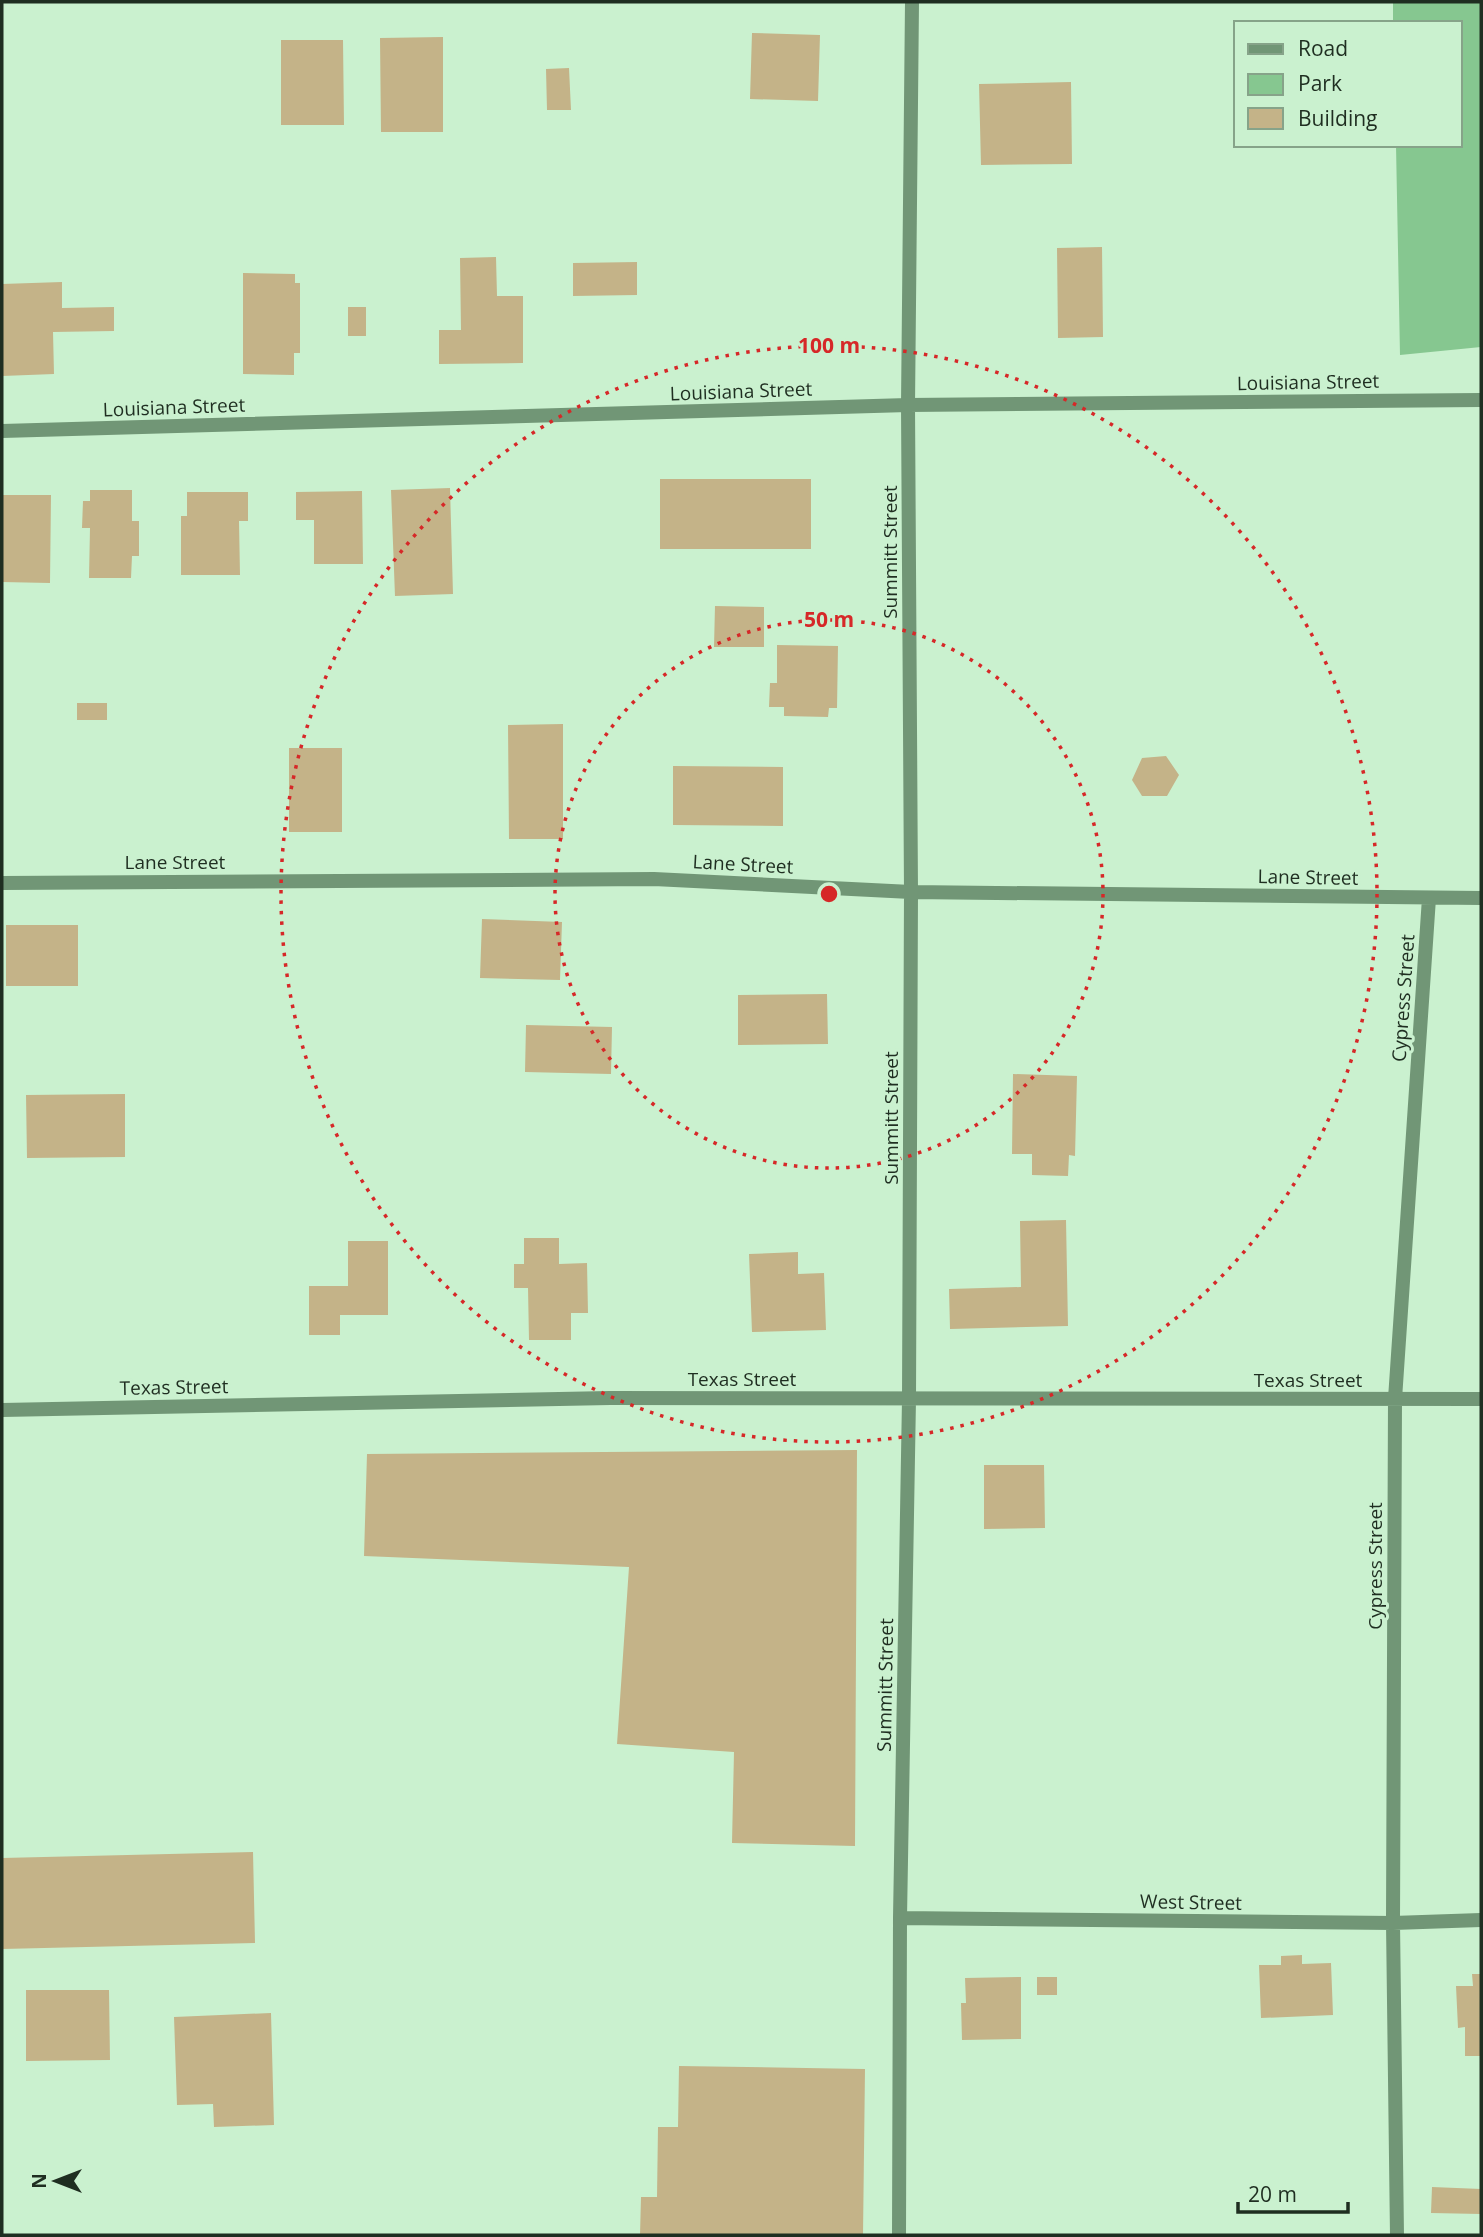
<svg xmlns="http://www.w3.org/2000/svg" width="1483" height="2237" font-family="'Open Sans',sans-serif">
  <rect width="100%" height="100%" fill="#caf1cf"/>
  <path fill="#86c790" d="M1393 2H1481V347L1400 355 1396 145H1460V23H1393Z"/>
  <path fill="#c4b388" d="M752 33 820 35 818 101 750 99Z
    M443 37V132H381L380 38Z
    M281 40H343L344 125H281Z
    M569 68 571 110H547L546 69Z
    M1071 82 1072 164 981 165 979 84Z
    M1102 247 1103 337 1058 338 1057 248Z
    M496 257 497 296H523V363L439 364V330H461L460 258Z
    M637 262V295L573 296V263Z
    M243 273 295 274V283H300V353H294V375L243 374Z
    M62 282V308L114 307V331L53 332 54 374 2 376V284Z
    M348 307H366V336H348Z
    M660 479H811V549H660Z
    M450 488 453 594 395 596 391 490Z
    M90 490H132V521H139V556H132L131 578H89L90 528H82L83 501H90Z
    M362 491 363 564H314V520H296V492Z
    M187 492H248V521H239L240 575H181V516H187Z
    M2 495H51L50 583 2 582Z
    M715 606 764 607V647H714Z
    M777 645 838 646 837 708H829L828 717 784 716V707H769L770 683H777Z
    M77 703H107V720H77Z
    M563 724V839H509L508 725Z
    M289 748H342V832H289Z
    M1166 756 1179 775 1167 796H1142L1132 780 1142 758Z
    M673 766 783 767V826L673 825Z
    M482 919 562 922 560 980 480 978Z
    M6 925H78V986H6Z
    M827 994 828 1044 738 1045V995Z
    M526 1025 612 1027 611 1074 525 1072Z
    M1013 1074 1077 1076 1075 1156 1069 1155 1068 1176 1032 1175V1154H1012Z
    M125 1094V1157L27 1158 26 1095Z
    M1066 1220 1068 1326 950 1329 949 1289 1021 1287 1020 1221Z
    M524 1238H559V1264L587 1263 588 1313H571V1340H529L528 1288H514V1264H524Z
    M348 1241H388V1315H340V1335H309V1286H348Z
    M798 1252V1274L824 1273 826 1330 752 1332 749 1254Z
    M857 1450 855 1846 732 1843 734 1752 617 1744 629 1567 364 1556 367 1454Z
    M984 1465H1044L1045 1528 984 1529Z
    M253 1852 255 1943 2 1949V1858Z
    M1302 1955V1964L1331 1963 1333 2015 1261 2018 1259 1965H1281V1956Z
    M1472 1974H1481V2056H1465V2027L1458 2028 1456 1986H1473Z
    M1021 1977V2039L962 2040 961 2003H966L965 1978Z
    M1037 1977H1057V1995H1037Z
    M26 1990H109L110 2060 26 2061Z
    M271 2013 274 2125 214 2127 213 2104 177 2105 174 2017Z
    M679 2066 865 2069 863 2235H640L641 2197H657L658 2127H678Z
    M1432 2187 1481 2189V2214L1431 2213Z"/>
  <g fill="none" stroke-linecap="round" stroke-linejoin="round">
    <path stroke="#719676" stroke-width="14" d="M2 431 908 405 1481 400
      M2 883 654 879 911 892 1481 898
      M2 1410 610 1398 1481 1399
      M900 1918 1393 1923 1481 1920
      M899 2235 900 1918 909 1399 911 892 908 405 912 2
      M1397 2235 1393 1923 1395 1399 1429 898"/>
  </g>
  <g fill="none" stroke="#d62828" stroke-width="3.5" stroke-dasharray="3.5 7">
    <circle cx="829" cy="894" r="274"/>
    <circle cx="829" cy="894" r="548"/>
  </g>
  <g text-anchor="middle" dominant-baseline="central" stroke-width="6" stroke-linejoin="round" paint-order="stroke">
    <g font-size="19" fill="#1f2e21" stroke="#caf1cf">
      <text transform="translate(1308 382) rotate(-1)">Louisiana Street</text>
      <text transform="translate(741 391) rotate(-2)">Louisiana Street</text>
      <text transform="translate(174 407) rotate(-2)">Louisiana Street</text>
      <text transform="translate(890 552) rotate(-90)">Summitt Street</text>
      <text x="175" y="862">Lane Street</text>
      <text transform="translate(743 864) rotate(3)">Lane Street</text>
      <text transform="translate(1308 877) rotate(1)">Lane Street</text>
      <text transform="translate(1403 998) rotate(-86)">Cypress Street</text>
      <text transform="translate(891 1118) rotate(-90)">Summitt Street</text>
      <text x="742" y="1379">Texas Street</text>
      <text x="1308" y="1380">Texas Street</text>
      <text transform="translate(174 1387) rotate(-1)">Texas Street</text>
      <text transform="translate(1375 1566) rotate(-90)">Cypress Street</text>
      <text transform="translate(885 1685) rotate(-89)">Summitt Street</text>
      <text transform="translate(1191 1902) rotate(1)">West Street</text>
    </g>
  </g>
  <circle cx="829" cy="894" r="10" fill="#d62828" stroke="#caf1cf" stroke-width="3.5"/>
  <g font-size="21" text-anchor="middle" font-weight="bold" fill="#d62828" stroke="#caf1cf" stroke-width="6" stroke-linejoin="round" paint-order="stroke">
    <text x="829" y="353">100 m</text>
    <text x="829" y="627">50 m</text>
  </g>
  <rect width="1483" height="2237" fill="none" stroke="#1f2e21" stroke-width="7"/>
  <rect x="1234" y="21" width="228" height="126" fill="#caf1cf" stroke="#86a389" stroke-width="2"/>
  <rect x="1248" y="44" width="35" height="10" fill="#719676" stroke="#86a389" stroke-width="2"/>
  <text x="1298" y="56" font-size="21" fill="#1f2e21">Road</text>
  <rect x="1248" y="74" width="35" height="21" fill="#86c790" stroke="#86a389" stroke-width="2"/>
  <text x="1298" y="91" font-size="21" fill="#1f2e21">Park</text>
  <rect x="1248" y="108" width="35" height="21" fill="#c4b388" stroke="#86a389" stroke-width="2"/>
  <text x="1298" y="126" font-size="21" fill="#1f2e21">Building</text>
  <g transform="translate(56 2181) rotate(270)" stroke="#caf1cf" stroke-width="5" paint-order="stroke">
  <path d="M0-5L12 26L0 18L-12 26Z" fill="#1f2e21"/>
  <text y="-10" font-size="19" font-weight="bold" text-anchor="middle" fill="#1f2e21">N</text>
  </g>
  <path d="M1238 2202v10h110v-10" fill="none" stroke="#1f2e21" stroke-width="3.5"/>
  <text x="1248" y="2202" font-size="21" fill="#1f2e21" stroke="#caf1cf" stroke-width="5" paint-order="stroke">20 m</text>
</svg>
